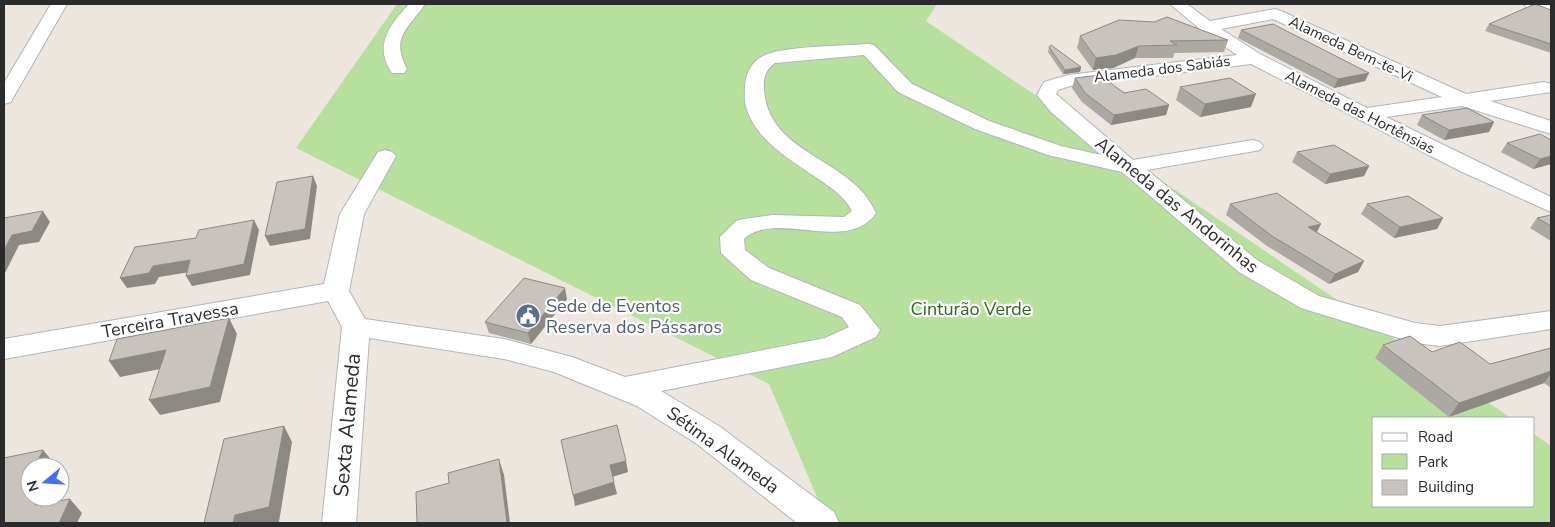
<svg xmlns="http://www.w3.org/2000/svg" width="1555" height="527" font-family="'Nunito Sans',sans-serif">
  <rect width="100%" height="100%" fill="#ece6de"/>
  <path fill="#b7e09d" d="M397 4H937L926 21 1511 418H1374V506H1534V434L1551 446V523H828L769 384 296 148Z"/>
  <g fill="none" stroke-linecap="round" stroke-linejoin="round">
    <defs>
      <path id="street" d="M51 4H67L13 98 11 102 4 104V83Z
        M409 4H425C408 29 390 37 407 69L404 73H392C373 45 390 25 409 4Z
        M1170 4H1187L1210 21 1275 9 1281 11 1466 94 1544 82 1551 84V92L1490 101 1551 121V134L1462 106 1386 117 1551 197V212L1462 172 1251 64 1070 86 1058 90 1056 94 1133 160 1253 140 1260 142 1263 146 1260 150 1147 170 1257 260 1319 296 1415 323 1440 326 1551 311V329L1440 346 1415 343 1301 308 1239 272 1122 172 1048 155 975 129 898 92 864 55 775 63C765 70 763 79 764 90 768 142 819 153 853 183 864 192 869 200 876 213 847 255 776 209 744 239L745 250 769 268 860 305 880 330 876 337 832 357 661 391 719 426 834 512 839 523H797L697 444 637 406 554 372 504 359 369 338 356 523H322L342 327 328 301 4 359V339L324 284 340 214 378 152 385 150 392 152 396 156 364 214 349 291 365 319 504 339 572 357 625 377 825 338 849 327 842 317 751 280 721 253 720 237 736 221 744 219 773 215 844 217 852 211C845 197 833 189 820 180 793 161 755 141 746 106 744 101 745 93 745 87 745 75 751 62 763 56 782 46 844 46 868 44L874 45 912 84 989 121 1061 146 1101 155 1051 112 1037 95 1044 82 1068 75 1237 55 1201 30ZM1273 19 1442 97 1367 108 1260 54 1221 29Z
        M1524 4H1545L1551 6V17L1526 7Z"/>
    </defs>
    <use href="#street" stroke="#b2b5be" stroke-width="2"/>
    <use href="#street" fill="#fff" fill-rule="evenodd"/>
  </g>
  <path fill="#aca9a3" d="M1551 10V53L1485 31 1489 24Z
    M1241 30 1369 73 1365 81 1334 88 1238 38Z
    M1080 36 1228 40 1224 52 1174 53 1173 58H1135L1113 68 1093 70 1077 48Z
    M1049 47 1081 67 1080 72 1063 74 1048 52Z
    M1075 78 1169 105 1166 115 1111 125 1082 102 1072 88Z
    M1180 87 1251 107 1200 117 1176 100Z
    M1422 115 1494 122 1489 132 1444 140 1417 125Z
    M1507 143 1551 164 1533 169 1501 152Z
    M1297 152 1369 166 1364 176 1325 184 1292 162Z
    M1230 204 1317 232 1364 261 1358 272 1329 284 1267 246 1226 215Z
    M1367 204 1443 218 1437 229 1394 238 1361 214Z
    M1551 215V241L1530 228 1537 218Z
    M567 299 531 344 489 333 485 322Z
    M1383 345 1432 352 1490 364 1551 348V388L1544 383 1449 417 1375 358Z"/>
  <path fill="#8c8984" d="M1139 46 1135 58 1113 68 1093 70 1096 58Z
    M1081 67 1080 72 1063 74 1065 70Z
    M1369 73 1365 81 1334 88 1338 79Z
    M1256 94 1251 107 1200 117 1205 104Z
    M1169 105 1166 115 1111 125 1114 115Z
    M1494 122 1489 132 1444 140 1449 130Z
    M1551 156V164L1533 169 1540 159Z
    M1369 166 1364 176 1325 184 1330 174Z
    M313 176 317 186 310 239 270 246 265 236Z
    M43 211 50 222 39 242 19 245 4 275V250L12 235Z
    M1443 218 1437 229 1394 238 1400 227Z
    M254 220 259 230 250 275 192 286 186 276Z
    M1321 224 1316 234 1308 227Z
    M190 260 196 271 159 277 155 284 127 288 120 278 153 266Z
    M1364 261 1358 272 1329 284 1335 274Z
    M565 288 567 299 531 344 528 333Z
    M229 318 237 334 220 402 160 415 149 400Z
    M166 350 175 366 120 377 109 361Z
    M1551 371V374L1544 383 1449 417 1459 403Z
    M284 426 292 442 279 522 275 523H233L235 515Z
    M43 450 55 464 54 467H35Z
    M499 459 504 475 510 523H507Z
    M626 461 628 472 612 477 610 465Z
    M614 482 617 494 575 506 573 495Z
    M39 497H58L48 520 35 505Z
    M70 499 82 513 77 523H59Z"/>
  <path fill="#c8c4bd" stroke="#8c8984" d="M1535 4 1551 10V44L1489 24Z
    M1167 17 1228 40 1170 41 1177 45 1139 46 1116 55 1096 58 1080 36 1119 20 1154 22Z
    M1273 24 1369 73 1338 79 1241 30Z
    M1051 45 1081 67 1065 70 1049 47Z
    M1100 75 1124 93 1146 89 1169 105 1114 115 1085 93 1075 78Z
    M1230 78 1256 94 1205 104 1180 87Z
    M1467 108 1494 122 1449 130 1422 115Z
    M1540 134 1551 140V156L1540 159 1507 143Z
    M1334 145 1369 166 1330 174 1297 152Z
    M313 176 305 229 265 236 277 182Z
    M1277 193 1321 224 1308 227 1364 261 1335 274 1272 236 1230 204Z
    M1408 196 1443 218 1400 227 1367 204Z
    M43 211 32 231 12 235 4 250V218Z
    M1551 215V226L1537 218Z
    M254 220 244 264 186 276 190 260 153 266 149 273 120 278 135 247 196 238 199 230Z
    M524 278 565 288 528 333 485 322Z
    M229 318 210 387 149 400 166 350 109 361 117 339Z
    M1410 336 1432 352 1460 342 1490 364 1551 348V371L1459 403 1383 345Z
    M617 425 626 461 610 465 614 482 573 495 561 440Z
    M284 426 269 507 235 515 233 523H204L224 439Z
    M43 450 35 467H30V477L28 482 30 481V497H39L35 505 70 499 59 523H4V458Z
    M499 459 507 523H417L416 492 449 483 448 473Z"/>
  <defs>
    <symbol id="civic-disc" viewBox="-11 -11 22 22"><circle r="9.5" fill="#5c6f8a" stroke="#fff"/><path d="M-.6-6.5H3V-4.5H.6V-3L4-1V1h2V6H-6V1h2V-1L-.6-3ZM-1.2 2.5V6h2.4V2.5Z" fill="#fff"/></symbol>
  </defs>
  <g fill-rule="evenodd">
    <use href="#civic-disc" x="514" y="302" width="28" height="28"/>
  </g>
  <g text-anchor="middle" dominant-baseline="central" stroke-width="4.5" stroke-linejoin="round" paint-order="stroke">
    <g font-size="15" fill="#2b2b2b" stroke="#fff">
      <text transform="translate(1351 49) rotate(25)">Alameda Bem-te-Vi</text>
      <text transform="translate(1162 69) rotate(-7)">Alameda dos Sabiás</text>
      <text transform="translate(1360 112) rotate(27)">Alameda das Hortênsias</text>
    </g>
    <g font-size="18" fill="#2b2b2b" stroke="#fff">
      <text transform="translate(1177 205) rotate(39)">Alameda das Andorinhas</text>
      <text transform="translate(170 320) rotate(-10)">Terceira Travessa</text>
      <text transform="translate(723 450) rotate(36)">Sétima Alameda</text>
    </g>
    <g font-size="18" fill="#4e5e75" stroke="#fff" text-anchor="start">
      <text x="546" y="306">Sede de Eventos<tspan x="546" dy="21">Reserva dos Pássaros</tspan></text>
    </g>
    <g font-size="18" fill="#30661e" stroke="#fff">
      <text x="971" y="309">Cinturão Verde</text>
    </g>
    <g font-size="21" fill="#2b2b2b" stroke="#fff">
      <text transform="translate(347 425) rotate(-85)">Sexta Alameda</text>
    </g>
  </g>
  <rect width="1555" height="527" fill="none" stroke="#2b2b2b" stroke-width="10"/>
  <rect x="1372" y="417" width="162" height="90" fill="#ffffff" stroke="#aaaaaa"/>
  <rect x="1382" y="433" width="25" height="8" fill="#ffffff" stroke="#aaaaaa"/>
  <text x="1418" y="442" font-size="15" fill="#2b2b2b">Road</text>
  <rect x="1382" y="454" width="25" height="15" fill="#b7e09d" stroke="#aaaaaa"/>
  <text x="1418" y="467" font-size="15" fill="#2b2b2b">Park</text>
  <rect x="1382" y="480" width="25" height="15" fill="#c8c4bd" stroke="#aaaaaa"/>
  <text x="1418" y="492" font-size="15" fill="#2b2b2b">Building</text>
  <g transform="translate(45 482) rotate(252)"><circle r="24" fill="#ffffff" stroke="#aaaaaa"/>
  <path d="M0-4L9 19L0 12L-9 19Z" fill="#466ef2"/>
  <text y="-8" font-size="14" font-weight="bold" text-anchor="middle" fill="#2b2b2b">N</text>
  </g>
</svg>
